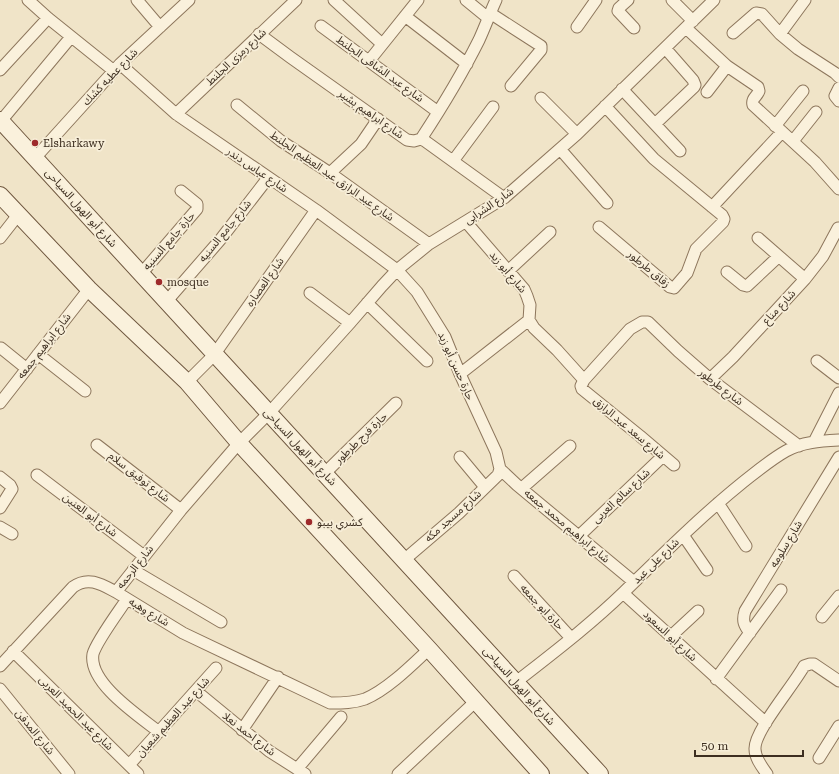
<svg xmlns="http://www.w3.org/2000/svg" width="839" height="774" font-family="'Roboto Serif','Noto Sans Arabic',serif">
  <rect width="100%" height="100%" fill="#f0e4c8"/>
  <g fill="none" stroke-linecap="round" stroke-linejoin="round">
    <defs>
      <path id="minor" d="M28 0 48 18 114 71
        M137 0 160 27
        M334 0 382 44
        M466 0 488 18
        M628 0 619 8 618 11 634 28
        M672 0 693 21
        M490 13 541 46V50L511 86
        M405 16 467 64
        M321 26 438 112
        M577 27 596 0
        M686 28 727 66 758 87 759 91C757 97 751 98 753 105L815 162 839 189
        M733 33 756 13 762 14 780 34 798 49 835 73 839 77
        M259 34 290 57 407 140 414 141 421 139 425 141 504 198
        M780 34 805 0
        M369 61 418 0
        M120 64 176 114 316 210 397 270 417 292 445 337 460 374 496 452 500 469
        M0 70 48 18
        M839 88 835 96 839 101
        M622 89 680 151
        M707 92 727 66
        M541 98 577 134
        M237 105 281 141 330 173 429 244
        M176 114 296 0
        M1 121 71 37
        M655 124 694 87 695 85 693 80 665 48
        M775 126 803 91
        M421 139C442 107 462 74 479 40 485 27 490 13 496 0
        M793 141 816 112
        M560 149 607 203
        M35 158 120 64 189 0
        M453 161 493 107
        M330 173 361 144 378 119
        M712 207 782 132
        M466 222 524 289 527 296 530 305 529 320 534 328 557 350 584 380
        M599 227 670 287 674 288 687 273 696 249 723 222 724 219 722 215 654 159 605 106
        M0 238 18 215
        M758 238 805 279
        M508 271 550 232
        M727 272 743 285 747 286 778 257
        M141 274 197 209V204L181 191
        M310 293 350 323
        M166 302 220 240 268 178
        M367 303 427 361
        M1 348 27 369
        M38 354 85 391
        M817 361 839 378
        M460 374 529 320
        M710 379 733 357 805 279 823 256 838 228
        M187 382 214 355 316 210
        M0 403 89 289
        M814 442 839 393
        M97 445 181 510
        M460 457 485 487
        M674 465 640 436 582 389 581 386 584 380 630 329 642 322H648L678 351 710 379 799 446
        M500 469 517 485 634 582
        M325 473 396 403
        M37 475 144 556
        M0 477 10 485 12 489 0 508
        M522 488 570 446
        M718 503 746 546
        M0 527 12 534
        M683 535 707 570
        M579 536 663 456
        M404 560 459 513 498 475 500 469
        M133 570 221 622
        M514 576 571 638
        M116 592 183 633 330 703C342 703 354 703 365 699 387 690 412 665 429 649
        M623 593 766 723
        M127 599C119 611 96 642 93 654 88 683 139 716 159 732
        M822 617 839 596
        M750 633C744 625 742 621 745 611L839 457
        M670 637 698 611
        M13 651 138 774
        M0 666 73 587C88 576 101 584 116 592L181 510 239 443 269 413 350 323 382 286 397 270 429 244 504 198 577 134 714 0
        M716 679 781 590
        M516 682C553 653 590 625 624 592 662 555 700 517 742 483 756 472 770 460 786 451 802 442 821 441 839 440
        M0 689 69 774
        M196 691 269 751 305 774
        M242 730 278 677
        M819 758 839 726
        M129 765 216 668
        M297 769 341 717
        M398 774 476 701
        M767 774C762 767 755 758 755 749 754 731 794 685 804 666L810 664H814L839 681"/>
      <path id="secondary" d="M0 120 600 774
        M0 195 89 289 187 382 239 443 429 649 541 774"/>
    </defs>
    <use href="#minor" stroke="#8d765c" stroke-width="13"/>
    <use href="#secondary" stroke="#6f573f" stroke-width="18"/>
    <use href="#minor" stroke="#faf1dc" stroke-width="11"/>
    <use href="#secondary" stroke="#faf1dc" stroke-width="16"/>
  </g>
  <g fill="#9e2a2b" stroke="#f7eed8" stroke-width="1.5">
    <circle cx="35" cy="143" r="4"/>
    <circle cx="159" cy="282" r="4"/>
    <circle cx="309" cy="522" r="4"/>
  </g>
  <g text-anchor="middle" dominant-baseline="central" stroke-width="3.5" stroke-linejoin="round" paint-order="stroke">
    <g font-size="11" fill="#3d2e20" stroke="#f7eed8">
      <text transform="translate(236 57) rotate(-43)">شارع رمزى الجلنط</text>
      <text transform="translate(380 69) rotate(36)">شارع عبد الشافى الجلنط</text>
      <text transform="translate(110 77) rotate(-46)">شارع عطيه كشك</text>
      <text transform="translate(371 114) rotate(35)">شارع ابراهيم بشير</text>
      <text transform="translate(257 170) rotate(34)">شارع عباس دندر</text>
      <text transform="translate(332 176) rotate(35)">شارع عبد الرازق عبد العظيم الجلنط</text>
      <text transform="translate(489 206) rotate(-34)">شارع الشرابى</text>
      <text transform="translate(81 208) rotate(48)">شارع أبو الهول السياحى</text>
      <text transform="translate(225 231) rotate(-51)">شارع جامع السنيه</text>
      <text transform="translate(169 241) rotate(-49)">حارة جامع السنيه</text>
      <text transform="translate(649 269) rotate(40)">زقاق طرطور</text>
      <text transform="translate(508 272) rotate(50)">شارع أبو زيد</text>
      <text transform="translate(265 282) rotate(-55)">شارع العصاره</text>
      <text transform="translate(779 307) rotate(-47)">شارع مناع</text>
      <text transform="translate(44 346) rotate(-52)">شارع ابراهيم جمعه</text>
      <text transform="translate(456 366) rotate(66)">حارة حسن أبو زيد</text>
      <text transform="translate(721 387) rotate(38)">شارع طرطور</text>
      <text transform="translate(629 428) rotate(40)">شارع سعد عبد الرازق</text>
      <text transform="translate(361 438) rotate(-44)">حارة فرج طرطور</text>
      <text transform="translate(300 447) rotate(47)">شارع أبو الهول السياحى</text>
      <text transform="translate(139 477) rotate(38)">شارع توفيق سلام</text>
      <text transform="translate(621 496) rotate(-43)">شارع سالم العربى</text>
      <text transform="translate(90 515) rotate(37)">شارع أبو العنين</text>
      <text transform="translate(453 516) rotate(-42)">شارع مسجد مكه</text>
      <text transform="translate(567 526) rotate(40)">شارع ابراهيم محمد جمعه</text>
      <text transform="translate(786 544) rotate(-59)">شارع سلومه</text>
      <text transform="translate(656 561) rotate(-44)">شارع على عيد</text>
      <text transform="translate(135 567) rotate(-52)">شارع الرحمه</text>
      <text transform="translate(542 607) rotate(47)">حارة ابو جمعه</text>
      <text transform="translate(149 612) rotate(31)">شارع وهبه</text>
      <text transform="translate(670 636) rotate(43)">شارع أبو السعود</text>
      <text transform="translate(519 686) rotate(48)">شارع أبو الهول السياحى</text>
      <text transform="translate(76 713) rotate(45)">شارع عبد الحميد العربى</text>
      <text transform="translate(173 717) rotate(-48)">شارع عبد العظيم شعبان</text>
      <text transform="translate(35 732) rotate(51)">شارع المدفن</text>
      <text transform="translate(249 734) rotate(38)">شارع احمد نعلا</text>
    </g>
    <g font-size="11" fill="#3d2e20" stroke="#f7eed8" text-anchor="start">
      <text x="43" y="143">Elsharkawy</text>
      <text x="167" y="282">mosque</text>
      <text x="317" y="522">كشري بيبو</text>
    </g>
  </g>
  <path d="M695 750v6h108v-6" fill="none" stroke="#3d2e20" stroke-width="2"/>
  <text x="701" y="750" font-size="12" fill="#3d2e20" stroke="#f7eed8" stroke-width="3" paint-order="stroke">50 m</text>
</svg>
